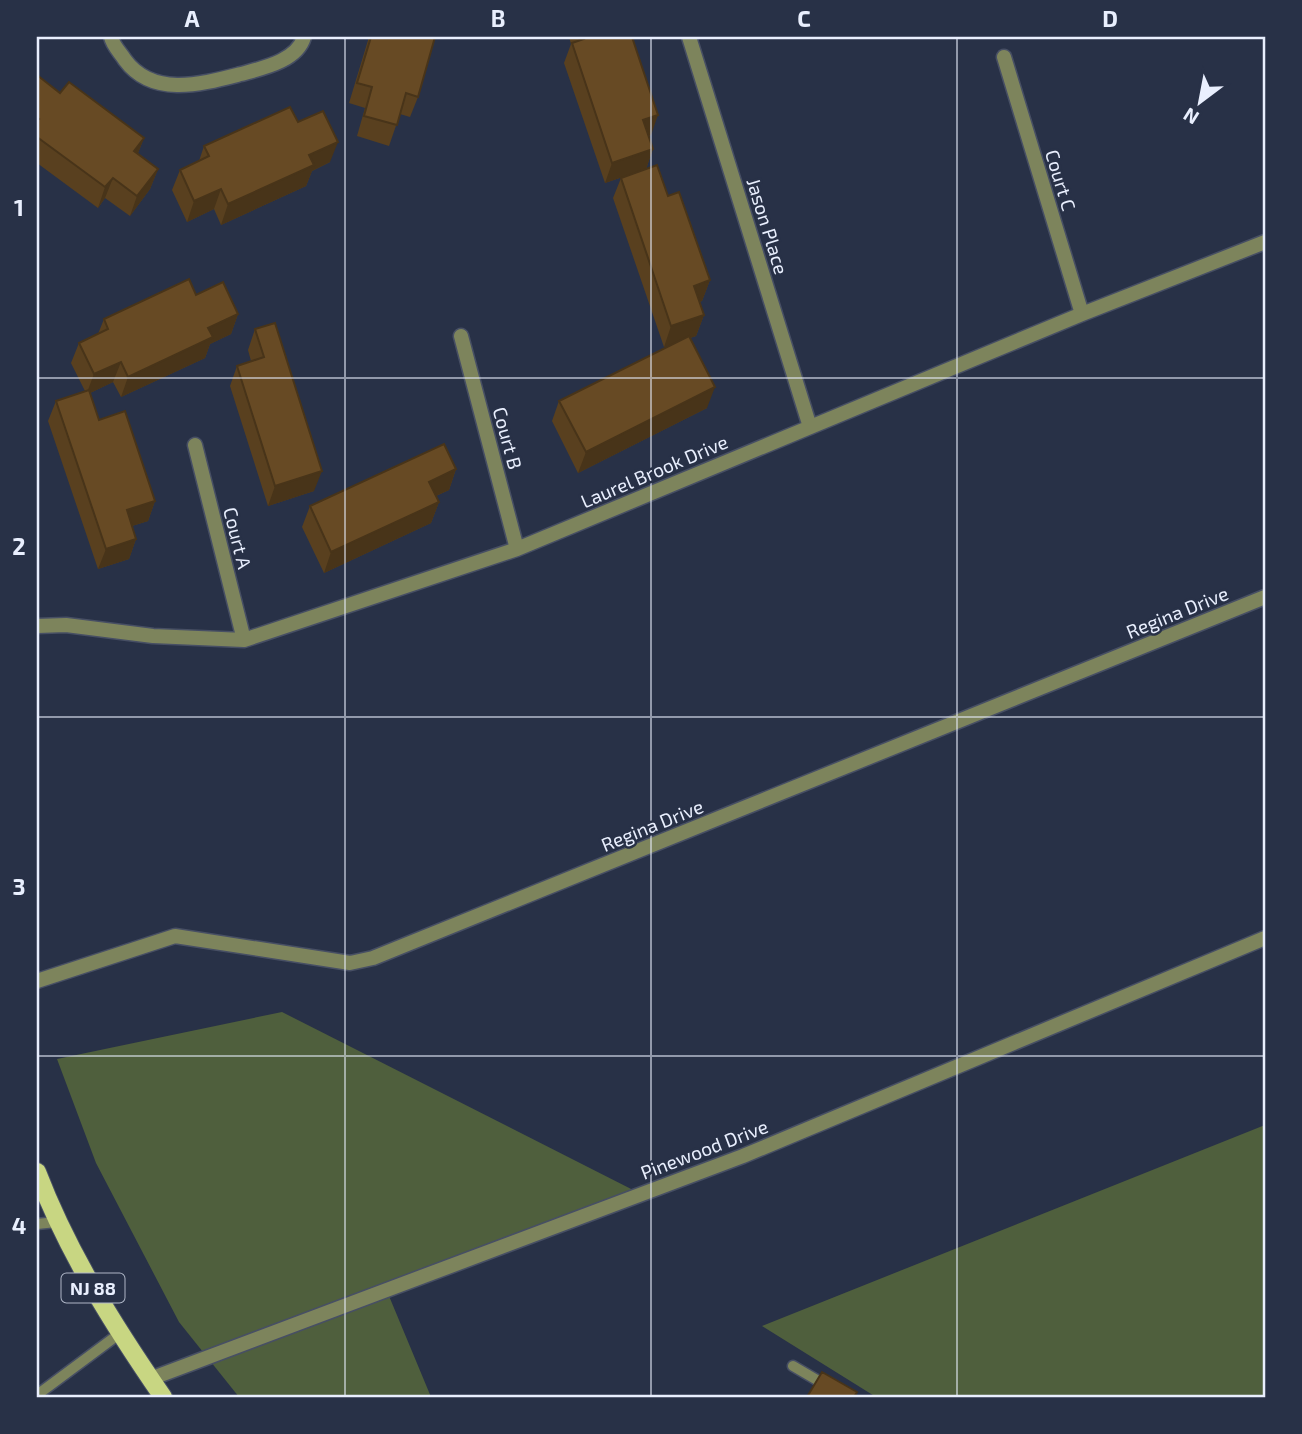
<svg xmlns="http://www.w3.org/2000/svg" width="1302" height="1434" font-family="'Exo 2',sans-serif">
  <rect width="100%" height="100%" fill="#283147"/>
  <path fill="#4f5f3d" d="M282 1012 641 1194 389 1296 431 1397H239L179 1322 96 1163 57 1059Z
    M1265 1125V1397H876L762 1326Z"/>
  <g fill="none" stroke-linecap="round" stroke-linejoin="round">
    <defs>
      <path id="service" d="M37 1224 56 1222
        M793 1366 846 1397
        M37 1395 119 1334"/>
      <path id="minor" d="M111 37C113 46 120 52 125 60 153 98 202 84 241 74 263 68 297 61 304 37
        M689 37 810 427
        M1004 57 1082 314
        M461 336 517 549
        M195 445 244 640
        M37 626 66 625 153 636 244 640 517 549 1082 314 1265 242
        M37 981 175 936 350 963 373 958 1265 597
        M150 1379 743 1156 1265 938"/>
      <path id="primary" d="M37 1172C68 1253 114 1326 163 1397"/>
    </defs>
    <use href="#service" stroke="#474f64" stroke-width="13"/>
    <use href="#minor" stroke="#474f64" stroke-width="17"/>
    <use href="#primary" stroke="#474f64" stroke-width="20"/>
    <use href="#service" stroke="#7d845c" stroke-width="10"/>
    <use href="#minor" stroke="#7d845c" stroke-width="14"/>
    <use href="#primary" stroke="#c8d682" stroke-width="18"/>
  </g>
  <path fill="#59401f" d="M369 37H435L418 97 410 117 400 114 389 146 357 136 365 108 349 103Z
    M569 37H632L651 135 649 136 653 149 646 169 605 183 564 63 571 44Z
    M37 75 60 93 144 138 138 153 158 169 150 189 130 216 105 198 98 208 37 163Z
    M298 122 330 162 312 171 306 186 221 225 214 209 187 222 172 190 180 170 199 161 204 146Z
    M621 178 668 196 710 280 702 301 699 302 704 315 696 336 690 338 707 408 578 473 552 421 559 401 675 343 664 347 613 198Z
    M196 295 238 314 231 334 210 344 205 358 121 397 113 382 90 393 99 420 155 501 148 521 132 526 136 539 129 559 98 569 48 421 56 401 85 391 71 363 79 343 98 334 104 319Z
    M255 329 314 491 268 506 230 386 237 366 251 361 248 350Z
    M456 469 449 490 436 496 439 502 431 523 324 573 302 527 310 506Z"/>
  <path fill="#483419" d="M658 115 651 135 636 140 643 120Z
    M144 138 136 158 134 151Z
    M338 142 330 162 312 171 306 186 221 225 228 204 309 155Z
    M653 149 646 169 605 183 612 163Z
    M158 169 150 189 130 216 137 196Z
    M113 178 105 198 98 208 105 187Z
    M221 189 214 209 187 222 194 201Z
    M710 280 702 301 687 306 694 286Z
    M238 314 231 334 210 344 205 358 121 397 128 377 208 328Z
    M704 315 696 336 664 347 671 326Z
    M121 362 113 382 86 395 94 374Z
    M715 387 707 408 578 473 586 452Z
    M456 469 449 490 422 502 429 482Z
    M322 471 314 491 268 506 275 486Z
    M155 501 148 521 119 530 127 510Z
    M439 502 431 523 324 573 331 552Z
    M136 539 129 559 98 569 106 549Z"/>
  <path fill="#674a24" stroke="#483419" stroke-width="2" d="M371 37H435L418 97 406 93 397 125 364 116 372 87 357 83Z
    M583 37H632L658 115 643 120 653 149 612 163 572 43 584 39Z
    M37 75 60 93 69 82 144 138 134 151 158 169 137 196 113 178 105 187 37 137V121L39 119 37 117Z
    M290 107 298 122 323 111 338 142 309 155 314 165 228 204 221 189 194 201 180 170 209 156 204 146Z
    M657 165 668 196 679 192 710 280 694 286 704 315 671 326 621 178Z
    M189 279 196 295 223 282 238 314 208 328 213 337 128 377 121 362 94 374 79 343 108 329 104 319Z
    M275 323 322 471 275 486 237 366 264 357 255 329Z
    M689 336 715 387 586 452 559 401Z
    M89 390 99 420 125 411 155 501 127 510 136 539 106 549 56 401Z
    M444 444 456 469 429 482 439 502 331 552 310 506Z
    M822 1372 857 1392 854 1397H807Z"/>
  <path fill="none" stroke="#e9effe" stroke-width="2" stroke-opacity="0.55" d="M345 37V1397M651 37V1397M957 37V1397M37 378H1265M37 717H1265M37 1056H1265"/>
  <g text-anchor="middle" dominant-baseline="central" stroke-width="5" stroke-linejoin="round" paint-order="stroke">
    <rect fill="#283147" stroke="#afb6c7" stroke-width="2" x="61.5" y="1273.5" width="63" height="29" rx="5"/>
    <g font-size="18" font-weight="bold" fill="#e9effe">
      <text x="93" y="1288">NJ 88</text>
    </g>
    <g font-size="19" fill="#e9effe" stroke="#283147">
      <text transform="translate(1061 180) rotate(73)">Court C</text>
      <text transform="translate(768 226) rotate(73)">Jason Place</text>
      <text transform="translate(508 438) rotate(75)">Court B</text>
      <text transform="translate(654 471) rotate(-23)">Laurel Brook Drive</text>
      <text transform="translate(238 538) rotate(76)">Court A</text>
      <text transform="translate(1177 612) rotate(-22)">Regina Drive</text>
      <text transform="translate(652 825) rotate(-22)">Regina Drive</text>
      <text transform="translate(704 1149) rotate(-21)">Pinewood Drive</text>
    </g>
  </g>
  <rect width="1302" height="1434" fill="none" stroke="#283147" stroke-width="77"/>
  <g transform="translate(1200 102) rotate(212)" stroke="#283147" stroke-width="5" paint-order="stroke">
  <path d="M0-5L12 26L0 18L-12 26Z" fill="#e9effe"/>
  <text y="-10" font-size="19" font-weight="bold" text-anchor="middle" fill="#e9effe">N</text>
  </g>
  <rect x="38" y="38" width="1226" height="1358" fill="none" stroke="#e9effe" stroke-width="2.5"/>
  <g font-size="23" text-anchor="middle" font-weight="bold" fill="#e9effe">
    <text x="192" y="27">A</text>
    <text x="498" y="27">B</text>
    <text x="804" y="27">C</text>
    <text x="1110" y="27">D</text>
    <text x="19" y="216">1</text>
    <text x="19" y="555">2</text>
    <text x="19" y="895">3</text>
    <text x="19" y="1234">4</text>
  </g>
</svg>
